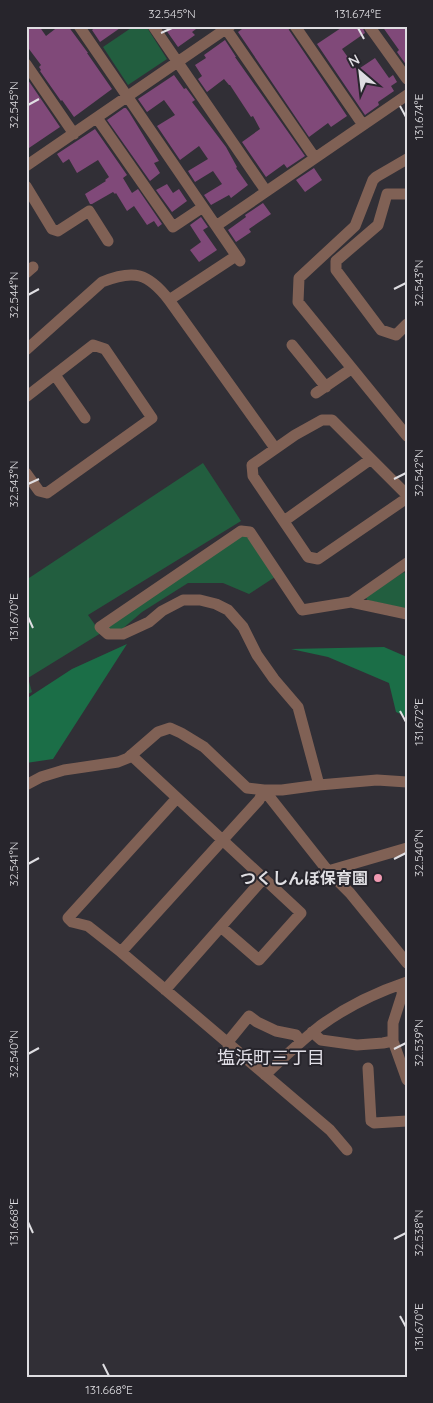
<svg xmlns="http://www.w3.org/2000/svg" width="433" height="1403" font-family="Quicksand,'Noto Sans JP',sans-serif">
  <rect width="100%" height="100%" fill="#312f36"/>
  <path fill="#225e3f" d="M134 26H146L167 59 128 85 103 47Z
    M203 463 241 521 88 615 101 633 28 678 32 692 26 695V580Z
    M240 535 248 536 275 577 249 594 223 583H188L142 612 121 630H109L107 626Z
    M404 572 407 576V609L367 600 366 597Z"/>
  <path fill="#1b6e47" d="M127 644 53 759 26 763V699L72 669Z
    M384 647 407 657V717L396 712 389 683 328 657 291 649Z"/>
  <path fill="#804979" d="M26 26H39L46 36 59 26H68L88 53H87L112 89 74 117 62 100 61 101 40 71 41 70 39 67 41 65 26 45Z
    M97 26H123L100 42 92 30Z
    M172 26H200L192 32 195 35 178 47 166 30Z
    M246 26H288L289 30 347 116 331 127 328 123 309 137 238 32Z
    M344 26H362L365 33 342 49 357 70 375 58 389 78 393 75 397 82 391 86 394 91 378 102 379 105 365 115 317 44Z
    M382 26H404L407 31V66L397 52 399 50Z
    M225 40 236 57H235L305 156 287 168 284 164 266 177 242 142 260 129 253 116 251 117 230 85H229L224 79 207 92 198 79 202 76 195 65 206 58 204 55Z
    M174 75 184 89 186 88 195 100 192 102 226 147 237 167 236 168 248 185 231 198 229 195 211 205 204 195 222 184 213 171 195 182 188 171 208 159 199 146 180 160 157 126 175 115 164 100 147 112 138 99Z
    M28 80 60 127 26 150V81Z
    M124 108H126L129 112 159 161 154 163 160 173 150 181 107 120Z
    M95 129 127 175 123 178 132 193 138 189 162 224 158 227 154 221 147 225 134 206 127 211 116 193 115 194 113 192 92 204H90L85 194 106 181 105 180 109 177 98 160 77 173 69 159 63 163 57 154Z
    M314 168 322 180 305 192 296 180Z
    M167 184 173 193 179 189 187 201 172 212 156 190Z
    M263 203 271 214 249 229 251 232 236 242 228 230 246 217 245 215Z
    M201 217 208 227 203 230 217 250 199 262 190 250 201 242 190 225Z"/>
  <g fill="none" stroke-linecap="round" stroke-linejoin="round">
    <path stroke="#806155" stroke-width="11" d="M79 26 216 226 407 95
      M153 26 266 191
      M224 26 315 158
      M295 26 363 125
      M369 26 407 79
      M26 64 74 134
      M97 118 173 227 203 207
      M407 159 376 177 373 180 355 226 299 278 298 302 407 436
      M26 166 230 26
      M26 186 52 229 58 231 89 211 108 241
      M407 194H387L378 225 336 261V270L381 330 396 335 407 324
      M216 226 240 261
      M236 256 169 300 275 448
      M26 273 33 267
      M292 345 326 387
      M26 350 102 282C134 269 148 273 169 300
      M55 375 85 418
      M316 393 351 369
      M26 397 93 345 105 349 152 418 47 493 39 491 26 473
      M407 495 332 420H322L295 435 252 465 253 476 308 557 318 559 407 498
      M284 521 371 459
      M351 602 407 563
      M131 755 301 913 259 960 221 927
      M26 785 41 777 64 770 118 762 128 758 158 732 170 728 181 733 204 747 247 788 264 790H282L319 785 377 780 407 782
      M319 785 298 707 274 679 257 655 243 627 228 610 216 604 200 600H183L162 611 149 622 123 634H108L100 627 241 531 250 532 302 610 351 602 407 614
      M177 798 68 918 72 922 88 926 121 952 330 1130 347 1150
      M328 871 407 848
      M121 952 259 800 264 790 328 871 350 893 407 963
      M403 984 402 995 393 1023V1041L407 1080
      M165 990 263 879
      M312 1032 321 1040 357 1045 383 1043 393 1041
      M227 1043 249 1016 257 1022 276 1031 296 1035 301 1042
      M368 1068 371 1121 374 1123 407 1121
      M265 1075C283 1058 301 1041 320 1026 346 1007 377 992 407 982"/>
  </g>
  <path fill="none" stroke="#dfdee2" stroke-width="2" d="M358 28 364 39M161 33 172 28M28 105 39 99M400 106 406 117M394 289 406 283M28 295 39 289M394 479 406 473M28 484 39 479M28 617 33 628M400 711 406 722M394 859 406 853M28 864 39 858M394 1049 406 1043M28 1054 39 1048M28 1222 33 1233M394 1239 406 1233M400 1316 406 1327M103 1364 109 1376"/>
  <circle fill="#f19ab2" stroke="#27252c" stroke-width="2" cx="378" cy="878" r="5"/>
  <g text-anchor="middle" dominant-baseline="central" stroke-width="4" stroke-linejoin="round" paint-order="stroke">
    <g font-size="16" font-weight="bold" fill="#dfdee2" stroke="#27252c" text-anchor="end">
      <text x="368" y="878">つくしんぼ保育園</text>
    </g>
    <g font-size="18" fill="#e0dee6" stroke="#27252c">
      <text x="271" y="1057">塩浜町三丁目</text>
    </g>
  </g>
  <rect width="433" height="1403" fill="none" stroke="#27252c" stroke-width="55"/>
  <g transform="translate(360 72) rotate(332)" stroke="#27252c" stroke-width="4" paint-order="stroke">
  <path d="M0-4L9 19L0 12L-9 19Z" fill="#dfdee2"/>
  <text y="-8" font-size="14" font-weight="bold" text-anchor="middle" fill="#dfdee2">N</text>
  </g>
  <rect x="28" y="28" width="378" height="1348" fill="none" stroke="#dfdee2" stroke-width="2"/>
  <g font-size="12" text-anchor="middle" fill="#dfdee2">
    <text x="172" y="18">32.545°N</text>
    <text x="358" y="18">131.674°E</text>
    <text transform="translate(14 105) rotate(-90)" y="4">32.545°N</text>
    <text transform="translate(419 117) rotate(-90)" y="4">131.674°E</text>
    <text transform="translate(419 283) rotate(-90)" y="4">32.543°N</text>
    <text transform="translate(14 295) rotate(-90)" y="4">32.544°N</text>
    <text transform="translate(419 473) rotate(-90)" y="4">32.542°N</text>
    <text transform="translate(14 484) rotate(-90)" y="4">32.543°N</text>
    <text transform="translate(14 617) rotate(-90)" y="4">131.670°E</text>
    <text transform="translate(419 722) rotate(-90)" y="4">131.672°E</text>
    <text transform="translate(419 853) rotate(-90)" y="4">32.540°N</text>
    <text transform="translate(14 864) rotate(-90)" y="4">32.541°N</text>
    <text transform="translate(419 1043) rotate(-90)" y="4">32.539°N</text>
    <text transform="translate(14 1054) rotate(-90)" y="4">32.540°N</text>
    <text transform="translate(14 1222) rotate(-90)" y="4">131.668°E</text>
    <text transform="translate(419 1233) rotate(-90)" y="4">32.538°N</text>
    <text transform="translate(419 1327) rotate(-90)" y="4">131.670°E</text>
    <text x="109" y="1394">131.668°E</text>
  </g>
</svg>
